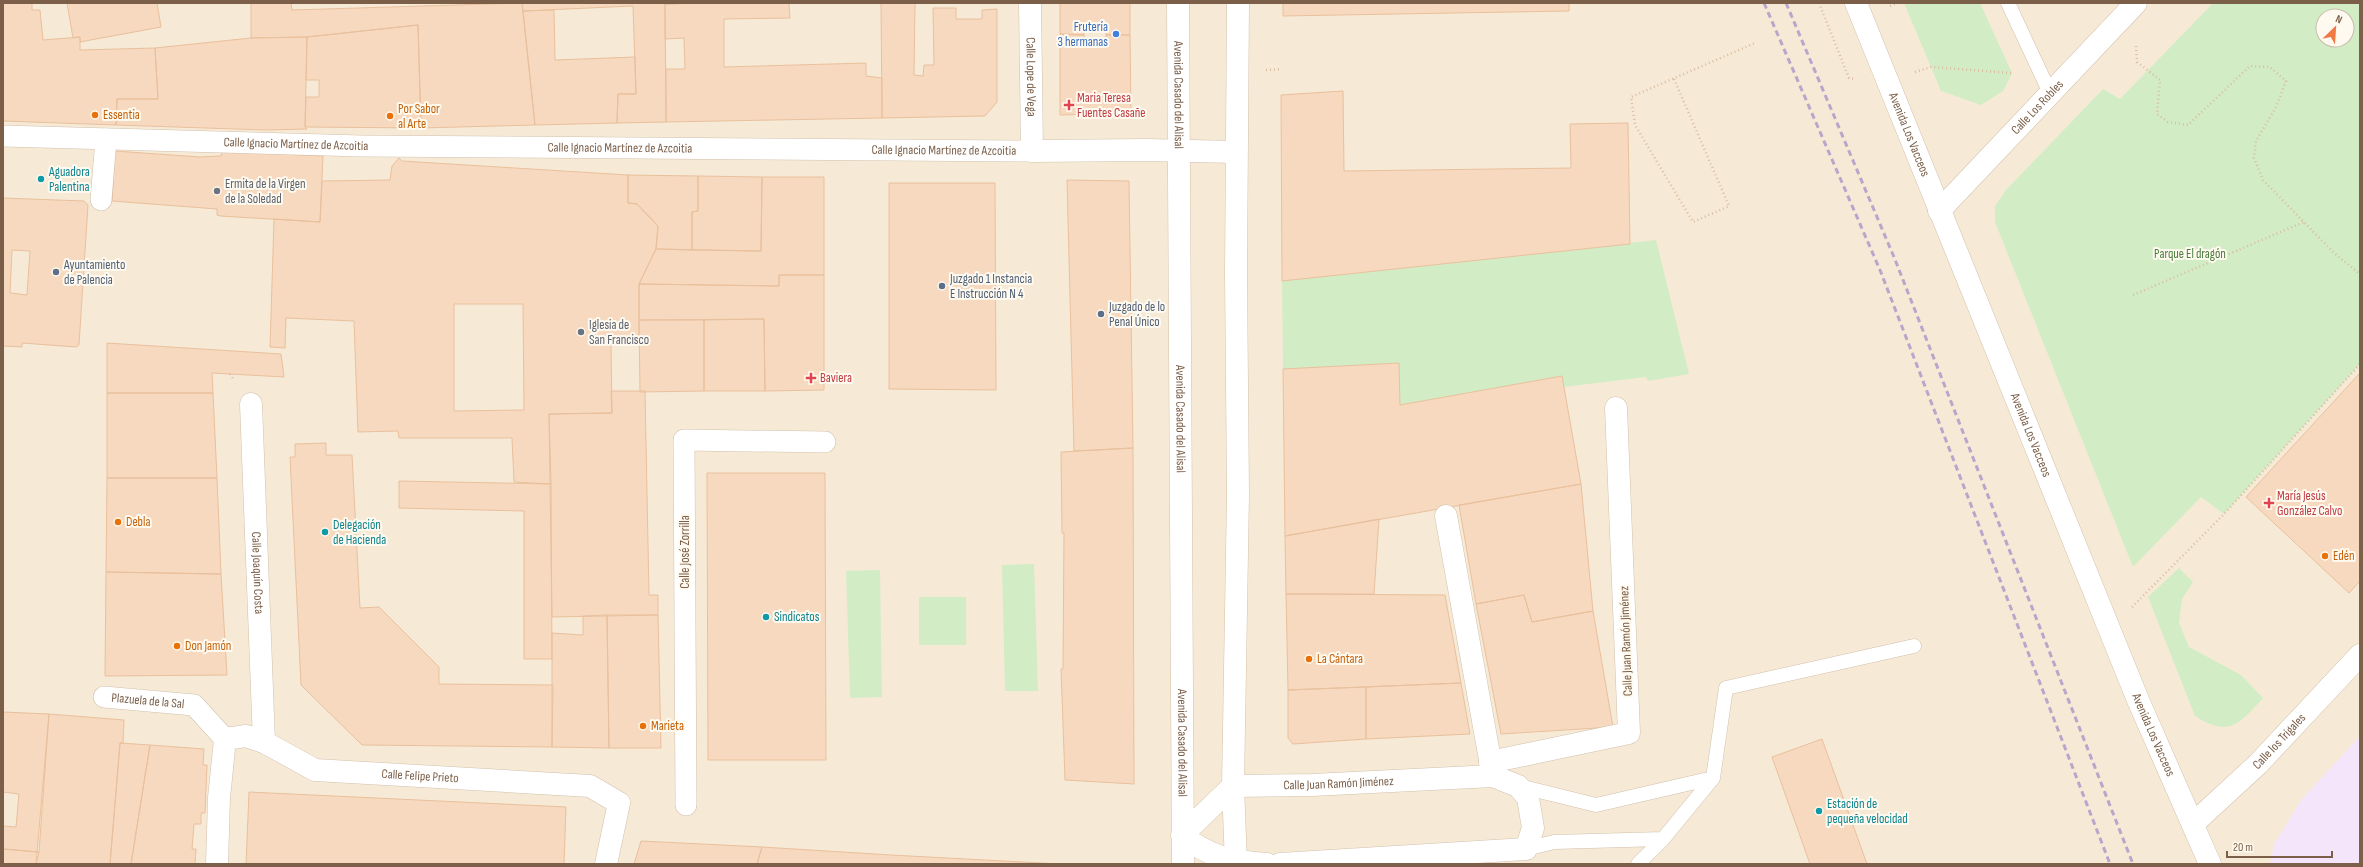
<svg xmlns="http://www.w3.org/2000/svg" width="2363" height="867" font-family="'Sofia Sans Condensed',sans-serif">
  <rect width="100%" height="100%" fill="#fef7e8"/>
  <path fill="#f6ead6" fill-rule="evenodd" d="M3 3H2360V864H3ZM2323 16H2347V40H2323Z"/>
  <path fill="#f4e5fb" d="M2360 736V864H2270L2274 844 2302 799Z"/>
  <path fill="#d2edc5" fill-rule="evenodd" d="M1904 3H1980L2012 73 2003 91 1981 105 1941 91Z
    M2213 3H2360V364L2224 514 2201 497 2133 567 1995 222V206L2006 190 2103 89 2120 99ZM2323 16H2347V40H2323Z
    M1656 240 1689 374 1648 381 1646 377 1564 387 1562 376 1400 405 1399 363 1283 369 1282 281Z
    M1034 564 1038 691H1005L1002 565Z
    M2179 568 2193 582 2182 599 2179 623 2189 647 2241 675 2263 698C2239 724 2230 738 2195 716L2148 597Z
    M880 570 882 697 850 698 846 571Z
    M919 597H966V645H919Z"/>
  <path fill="#f6d9be" stroke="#e9c09d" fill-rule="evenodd" d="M3 3H32V10H40L43 40 80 37V50L155 48 158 99H117L116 125 3 121Z
    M67 3H157L161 27 80 42V37L73 38Z
    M251 3H291L292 10 522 3 535 125 421 128 418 25 307 37 251 38Z
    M522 3H698L665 4 666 122 617 123 618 94H636L633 6 523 11Z
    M698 3H789L790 18 724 19V67L866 63V76L882 78V118L666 122V69H685L684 38 665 39V4Z
    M881 3H915L914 75 923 76 924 65H934L933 8H956V19H982V10L997 9V102L985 116 882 118Z
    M1060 3H1130V35H1106V23H1084V35L1060 34Z
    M1283 3H1569V11L1283 16Z
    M554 10 555 60 635 57 636 94H618L617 123 535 125 523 11Z
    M418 25 421 128 305 127 306 97H319V80H306L307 37Z
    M1060 34 1084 35V46H1106V35H1130L1131 113 1060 115Z
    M307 37 305 127 307 129 265 130 116 125 117 99H158L155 48 251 38Z
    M1343 91 1344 171 1571 168 1570 124 1628 123 1630 244 1282 281 1281 95Z
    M115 151 200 157 221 156 222 151 323 156 320 222 220 216 217 215V209L112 201Z
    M399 158 402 161 628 175V203L637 204 658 226 656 249 639 284V343L611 344 612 413 549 414 551 484 514 482 512 438H399L398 431 358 432 354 321 286 318 285 348 270 347 274 219 320 222 322 181 390 180 392 166ZM454 304H523L524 410 454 411Z
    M628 175 698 176V211L692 212V250L656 249 658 226 637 204 628 203Z
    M698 176 762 177 761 251 692 250V212L698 211Z
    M762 177H824V275H779V286L639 284 656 249 761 251Z
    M1067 180 1129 181 1133 448 1074 451Z
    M889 183H995L996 390 889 389Z
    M3 198 84 201 88 205 79 345 76 347 22 343V347L3 346ZM12 250 30 251 27 295 10 293Z
    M779 275H824V390L765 391 764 319 639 320V284L779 286Z
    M764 319 765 391H704V320Z
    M639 320H704V391L640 392Z
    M107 343 281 354 284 377 212 373 213 393H107Z
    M1399 363 1400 405 1562 376 1581 484 1285 536 1283 369Z
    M2360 373V581L2349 593 2246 497Z
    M611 391H645L649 595H658V615L552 617 549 414 612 413Z
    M107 393H213L217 478H107Z
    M326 443V455H352L360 608 379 607 439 667V684L553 685 552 747 362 745 301 685 290 457H295V444Z
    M1133 448 1134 784 1065 780 1061 669H1063L1064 533H1062L1061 452Z
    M707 473H825L826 760H708Z
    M107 478H217L221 574 106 572Z
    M399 481 551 484 552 659H524V511L399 508Z
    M1581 484 1593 611 1532 622 1524 595 1476 604 1459 505Z
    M1379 519 1374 594H1286L1285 536Z
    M106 572 221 574 227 675 105 676Z
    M1286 594 1445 595 1461 683 1288 690Z
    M1524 595 1532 622 1593 611 1613 727 1501 734 1476 604Z
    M607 615 609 748 552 747V633L583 635V616Z
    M607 615H658L661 748H609Z
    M1461 683 1470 734 1366 739V687Z
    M1366 687V739L1293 744 1288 738V690Z
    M3 712 49 714 39 852 3 849V826L16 827 19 794 3 792Z
    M49 714 124 720 123 743H120L110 864H36Z
    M1822 739 1867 864H1810L1772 757Z
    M120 743 150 745 131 864H110Z
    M150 745 204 749 203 765H207L205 813H201V824H194L192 849H196L195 864H131Z
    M249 792 566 807 564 864H246Z
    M641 841 762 847 757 864H634Z
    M762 847 891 855 1060 864H757Z
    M3 849 39 852 36 864H3Z"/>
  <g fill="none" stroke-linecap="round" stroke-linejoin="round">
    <defs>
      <path id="service" d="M2008 3 2050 93
        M1519 786 1596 805 1713 778
        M1526 849 1554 842 1663 839
        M1638 864 1663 839 1713 778 1726 688 1914 646"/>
      <g id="pedestrian">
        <path id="s1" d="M3 136 362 146 1032 151"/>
        <path d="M101 200 106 139"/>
        <path id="s2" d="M104 697 194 705 225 739"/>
        <path d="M686 805 684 440 825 442"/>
      </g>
      <g id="minor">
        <path id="s3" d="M1030 3 1032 151 1146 150 1236 152"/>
        <path id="s4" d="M1856 3 2138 700 2210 864"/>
        <path id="s5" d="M1939 211 2136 3"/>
        <path id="s6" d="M251 404 264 742"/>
        <path d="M1446 516 1493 776"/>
        <path d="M1490 762 1629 733 1616 408"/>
        <path id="s7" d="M2194 823 2258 764 2360 655"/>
        <path id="s8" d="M217 864 219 798 225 739 246 736 264 742 315 770 590 786 619 803 606 864"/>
        <path id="s9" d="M1267 864C1234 862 1208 857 1182 835L1233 786 1312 785 1493 776 1518 786 1528 798 1533 828 1526 849 1280 864"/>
      </g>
      <g id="secondary">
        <path id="s10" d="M1178 3 1183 864"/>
        <path d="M1236 864 1233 786 1238 495 1236 274 1238 3"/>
      </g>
    </defs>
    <use href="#service" stroke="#d2c0ac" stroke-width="15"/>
    <use href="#pedestrian" stroke="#d2c0ac" stroke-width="22"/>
    <use href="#minor" stroke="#d2c0ac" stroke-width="23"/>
    <use href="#secondary" stroke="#d5c1aa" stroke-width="23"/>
    <path stroke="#dbbca0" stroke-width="2.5" stroke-dasharray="1 3" stroke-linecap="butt" d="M467 3 468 5
      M1819 3 1849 78 1855 79
      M1890 6 1897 3
      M2136 46 2137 62 2160 80 2157 114 2168 122 2188 125 2250 66 2270 67 2286 81 2276 107 2256 141 2254 158 2263 180 2334 253 2360 274
      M1266 70 1281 69
      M1915 72 1931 67 2011 73
      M1674 79 1729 206 1693 222 1635 125 1631 97 1755 43
      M2133 295 2304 222
      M230 374 234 380
      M2132 607 2224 514 2360 364"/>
    <use href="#service" stroke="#fff" stroke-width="14"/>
    <use href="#pedestrian" stroke="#fff" stroke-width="21"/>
    <use href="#minor" stroke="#fff" stroke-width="22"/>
    <use href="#secondary" stroke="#fff" stroke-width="22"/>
    <path stroke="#bca4ca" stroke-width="3" stroke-dasharray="6 4" stroke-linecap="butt" d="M1764 3 1880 270 2110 864
      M1786 3 1894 257 2133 864"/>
  </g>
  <circle fill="#3f7fe0" stroke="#fffaf0" stroke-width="1.5" cx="1116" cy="34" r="4"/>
  <g fill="#e0444e" stroke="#fffaf0" stroke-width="1.5">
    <path d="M1067 99h4v4h4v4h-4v4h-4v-4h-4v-4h4z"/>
    <path d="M809 372h4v4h4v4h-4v4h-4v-4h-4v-4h4z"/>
    <path d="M2267 497h4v4h4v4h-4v4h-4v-4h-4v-4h4z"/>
  </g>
  <g fill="#e8710a" stroke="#fffaf0" stroke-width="1.5">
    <circle cx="95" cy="115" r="4"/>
    <circle cx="390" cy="116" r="4"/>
    <circle cx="118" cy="522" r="4"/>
    <circle cx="2325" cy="556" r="4"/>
    <circle cx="177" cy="646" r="4"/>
    <circle cx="1309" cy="659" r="4"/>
    <circle cx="643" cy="726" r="4"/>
  </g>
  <g fill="#0f9aa8" stroke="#fffaf0" stroke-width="1.5">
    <circle cx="41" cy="179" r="4"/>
    <circle cx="325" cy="532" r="4"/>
    <circle cx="766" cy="617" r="4"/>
    <circle cx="1819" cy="811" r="4"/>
  </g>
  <g fill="#6b7280" stroke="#fffaf0" stroke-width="1.5">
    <circle cx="217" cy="191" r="4"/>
    <circle cx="581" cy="332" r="4"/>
  </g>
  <g fill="#5c6f8a" stroke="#fffaf0" stroke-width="1.5">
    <circle cx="56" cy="272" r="4"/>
    <circle cx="942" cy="286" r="4"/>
    <circle cx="1101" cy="314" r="4"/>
  </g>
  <g text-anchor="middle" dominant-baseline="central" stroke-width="4" stroke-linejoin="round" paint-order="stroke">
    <g font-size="13" fill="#366cbe" stroke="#fffaf0" text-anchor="end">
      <text x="1108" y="27">Frutería<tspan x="1108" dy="15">3 hermanas</tspan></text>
    </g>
    <g font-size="13" fill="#7b5f49" stroke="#fffaf0">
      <text stroke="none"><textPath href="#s3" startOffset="74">Calle Lope de Vega</textPath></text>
      <text stroke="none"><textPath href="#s10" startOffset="92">Avenida Casado del Alisal</textPath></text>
      <text stroke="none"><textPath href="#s5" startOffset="143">Calle Los Robles</textPath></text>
      <text stroke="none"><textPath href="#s4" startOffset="142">Avenida Los Vacceos</textPath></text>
      <text stroke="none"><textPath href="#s1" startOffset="293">Calle Ignacio Martínez de Azcoitia</textPath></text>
      <text stroke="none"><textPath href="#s1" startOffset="617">Calle Ignacio Martínez de Azcoitia</textPath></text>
      <text stroke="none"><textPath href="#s1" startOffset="941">Calle Ignacio Martínez de Azcoitia</textPath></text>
      <text stroke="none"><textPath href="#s10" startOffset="416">Avenida Casado del Alisal</textPath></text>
      <text stroke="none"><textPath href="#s4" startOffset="466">Avenida Los Vacceos</textPath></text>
      <text transform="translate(685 552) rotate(-90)">Calle José Zorrilla</text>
      <text stroke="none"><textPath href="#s6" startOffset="169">Calle Joaquín Costa</textPath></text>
      <text transform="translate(1626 641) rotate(-92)">Calle Juan Ramón Jiménez</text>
      <text stroke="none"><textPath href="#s2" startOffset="44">Plazuela de la Sal</textPath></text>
      <text stroke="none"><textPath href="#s4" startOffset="790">Avenida Los Vacceos</textPath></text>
      <text stroke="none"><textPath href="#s7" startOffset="118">Calle los Trigales</textPath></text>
      <text stroke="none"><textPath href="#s10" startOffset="740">Avenida Casado del Alisal</textPath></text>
      <text stroke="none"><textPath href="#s8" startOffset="329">Calle Felipe Prieto</textPath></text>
      <text stroke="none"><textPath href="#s9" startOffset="268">Calle Juan Ramón Jiménez</textPath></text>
    </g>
    <g font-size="13" fill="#be3a42" stroke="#fffaf0" text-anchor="start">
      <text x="1077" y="98">Maria Teresa<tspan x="1077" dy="15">Fuentes Casañe</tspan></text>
      <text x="820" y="378">Baviera</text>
      <text x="2277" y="496">María Jesús<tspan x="2277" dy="15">González Calvo</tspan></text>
    </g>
    <g font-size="13" fill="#c56008" stroke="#fffaf0" text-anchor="start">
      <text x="398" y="109">Por Sabor<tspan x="398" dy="15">al Arte</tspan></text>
      <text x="103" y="115">Essentia</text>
      <text x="126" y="522">Debla</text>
      <text x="2333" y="556">Edén</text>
      <text x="185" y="646">Don Jamón</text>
      <text x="1317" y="659">La Cántara</text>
      <text x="651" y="726">Marieta</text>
    </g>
    <g font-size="13" fill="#0d838f" stroke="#fffaf0" text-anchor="start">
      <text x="49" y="172">Aguadora<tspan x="49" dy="15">Palentina</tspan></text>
      <text x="333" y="525">Delegación<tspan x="333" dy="15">de Hacienda</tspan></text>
      <text x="774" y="617">Sindicatos</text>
      <text x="1827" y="804">Estación de<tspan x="1827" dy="15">pequeña velocidad</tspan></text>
    </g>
    <g font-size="13" fill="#5b616d" stroke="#fffaf0" text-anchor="start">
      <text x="225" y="184">Ermita de la Virgen<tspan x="225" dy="15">de la Soledad</tspan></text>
      <text x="589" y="325">Iglesia de<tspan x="589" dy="15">San Francisco</tspan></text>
    </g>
    <g font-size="13" fill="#4b7b3d" stroke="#fffaf0">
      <text x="2190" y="254">Parque El dragón</text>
    </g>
    <g font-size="13" fill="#4e5e75" stroke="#fffaf0" text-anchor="start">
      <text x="64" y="265">Ayuntamiento<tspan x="64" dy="15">de Palencia</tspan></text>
      <text x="950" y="279">Juzgado 1 Instancia<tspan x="950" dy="15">E Instrucción N 4</tspan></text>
      <text x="1109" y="307">Juzgado de lo<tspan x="1109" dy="15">Penal Único</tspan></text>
    </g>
  </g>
  <rect width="2363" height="867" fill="none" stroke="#7b5f49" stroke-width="8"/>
  <g transform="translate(2335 28) rotate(25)"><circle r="19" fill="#fffaf0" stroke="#cabcad"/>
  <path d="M0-3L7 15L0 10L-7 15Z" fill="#f07946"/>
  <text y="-6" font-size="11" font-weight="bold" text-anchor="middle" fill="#7b5f49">N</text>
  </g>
  <path d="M2227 851v6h105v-6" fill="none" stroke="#7b5f49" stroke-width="2"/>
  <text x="2233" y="851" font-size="12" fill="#7b5f49" stroke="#fffaf0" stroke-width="3" paint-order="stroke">20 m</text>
</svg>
